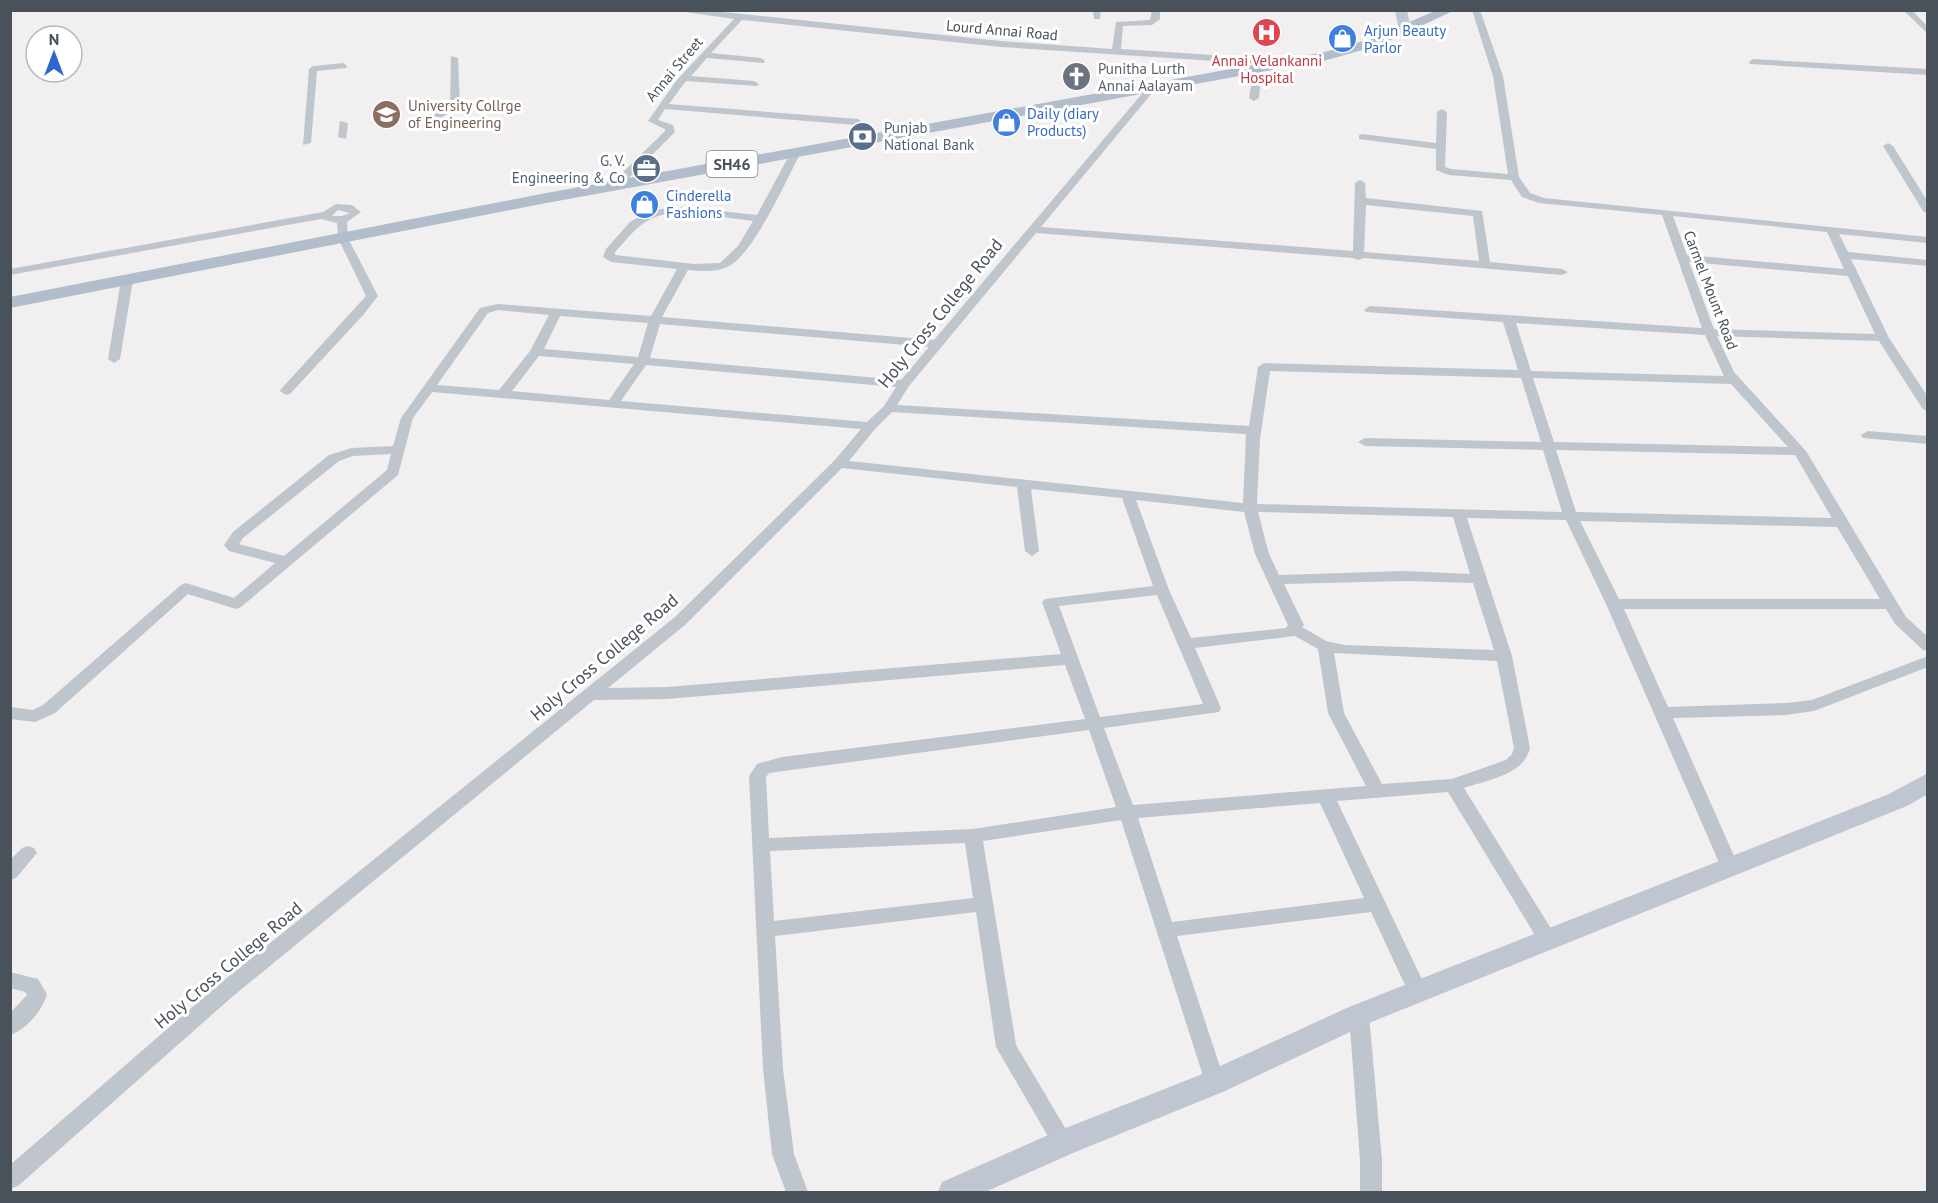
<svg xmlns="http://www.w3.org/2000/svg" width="1938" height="1203" font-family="'PT Sans',sans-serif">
  <rect width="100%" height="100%" fill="#f1efef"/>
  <path fill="#f8e5e2" d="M1252 28H1280L1283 38H1279L1281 44 1265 46 1263 42H1256Z"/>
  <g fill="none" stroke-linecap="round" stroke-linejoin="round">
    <path fill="#bfc5cc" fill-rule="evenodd" d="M671 10H704L1001 41 1112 49 1116 22 1150 20 1152 10H1160V19L1152 25 1123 26 1121 49 1293 60 1297 63 1293 66 1001 47 742 20 711 53 761 58 765 61 764 63 707 58 691 76 754 81 759 84 757 86 686 81 669 104 858 119 866 125 861 143 853 141 855 125 665 109 658 120 673 125 675 132 619 188H611V184L665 131V129L648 121 676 81 734 19Z
      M1093 10H1101L1100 19H1094Z
      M1472 10H1480L1503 76 1519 177 1530 193 1544 198 1928 237V243L1839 234 1848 252 1928 260V266L1851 259 1889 338 1928 397V412L1922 408 1879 341 1717 336 1734 372 1806 451 1906 617 1928 637V651L1923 650 1895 624 1886 609H1624L1668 707 1786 703 1812 700 1928 656V667L1814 711 1786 715 1673 718 1739 867 1736 872 1730 874 1724 872 1721 867 1606 604 1566 520 1467 518 1512 656 1530 748C1524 775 1487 780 1464 788L1555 935 1557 940 1555 945 1548 948 1541 945 1448 792 1337 801 1428 992 1425 998 1418 1000 1411 998 1371 912 1177 936 1225 1082 1222 1088 1215 1091 1208 1088 1205 1082 1121 820 983 841 1016 1045 1070 1136 1074 1143 1070 1150 1063 1153 1056 1150 996 1047 976 912 775 936 783 1069 794 1154 808 1192H786L772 1154 763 1069 749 776 757 764 782 757 1085 719 1065 665 667 699 594 700 232 997 18 1186 10 1189V1165L218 985 675 617 834 461 861 429 432 392 413 418 398 475 241 607 236 609 188 594 55 713 35 722 10 719V707L33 710 43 705 181 585 186 583 234 598 275 563 229 551 224 545 233 532 329 455 352 448 393 446 401 418 480 308 498 304 651 316 677 269 611 262 603 257 606 249 630 222 650 210 683 207 757 215 791 152 796 149 801 152C787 179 754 253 729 266 717 273 701 271 688 270L662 317 934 340 1146 89 1149 88 1154 91 1152 93 1041 227 1353 251 1355 183 1360 180 1365 183 1366 198 1482 211 1490 262 1562 269 1568 272 1562 275 1364 258 1358 260 1353 258 1036 233 909 386 897 405 1249 426 1258 367 1264 363 1518 370 1503 322 1366 312 1364 310 1370 306 1702 328 1662 215 1539 203 1522 197 1511 180 1449 175 1436 170V149L1359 139V135L1362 134 1436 143 1437 112 1442 109 1447 112 1445 167 1451 169 1508 174 1493 76ZM1366 205 1473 216 1479 261 1364 252ZM667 214H700L753 221 738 246 720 263 694 264 615 255V252C632 234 642 218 667 214ZM1673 216 1827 232 1844 269 1687 255ZM1689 262 1848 276 1875 334 1714 329ZM498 310 549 315 530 351 499 390 437 385 488 313ZM560 316 648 323 638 357 544 349ZM1516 323 1705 335 1724 376 1531 371ZM660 324 929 347 901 380 650 358ZM539 356 634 364 609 400 512 391ZM646 365 896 387 884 406 867 422 621 401ZM1270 371 1521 378 1541 442 1365 438 1358 442 1365 446 1543 450 1562 512 1257 504 1260 439ZM1533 378 1731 384 1788 447 1554 442ZM892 412 1246 434 1243 503 849 461 875 429ZM1556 450 1795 455 1832 518 1576 512ZM391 454 387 470 284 556 239 544 243 538 339 461 353 456ZM842 468 1017 487 1025 551 1032 556 1039 551 1031 489 1122 498 1153 586 1045 599 1042 602 1061 654 667 687 608 688 685 625ZM1136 500 1244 512 1255 554 1288 625 1286 628 1191 638 1169 590ZM1258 512 1453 517 1470 574 1405 571 1279 575 1269 554ZM1580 521 1837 527 1880 599H1619ZM1405 581 1473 583 1494 650 1344 645 1326 641 1302 627 1304 625 1284 584ZM1157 595 1203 704 1100 717 1059 606ZM1295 636 1318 649 1328 713 1366 786 1133 805 1104 728 1219 712 1221 708 1195 648ZM1334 653 1497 661 1514 748 1512 754 1506 760 1452 779 1382 784 1344 713ZM1089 730 1116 807 973 829 769 838 766 777 769 773ZM1320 803 1364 898 1172 922 1138 818ZM965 843 973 898 774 921 770 851Z
      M1903 10H1912L1928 27V34Z
      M451 56 458 58 460 106 430 125H424V121L450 105Z
      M1753 59 1928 69V75L1750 64 1749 62Z
      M343 63 347 66 346 68 317 71 311 143 303 145 309 69 313 66Z
      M1258 67 1262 70 1259 98 1254 101 1249 98 1254 70Z
      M340 121 348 123 346 139 338 137Z
      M1888 143 1893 146 1928 202V214L1923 211 1883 146Z
      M336 204 352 205 361 212 347 222 348 238 378 296 364 314 290 394 286 395 280 391 282 388 366 296 338 238 337 223 321 219 10 275V269L323 212ZM338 210 350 213 342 216H332Z
      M127 277 133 280 120 359 114 363 108 359 121 280Z
      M1868 431 1928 436V444L1863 438 1861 435Z
      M28 846 34 848 37 853 16 878 10 880V860L22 848Z
      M10 972 38 979 47 994C43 1010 26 1030 10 1035V1013L27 995 25 992 10 988Z
      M1359 1007 1366 1009 1369 1015 1382 1160V1192H1360V1160L1349 1015 1352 1009Z"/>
    <path fill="#bfc6d1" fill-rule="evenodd" d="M1395 10H1407L1411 30 1409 33H1401L1399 30Z
      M1928 773V794L1907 806 1369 1023 1225 1091 1073 1153 985 1192H938L942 1182 1053 1133 1205 1073 1349 1007 1889 794Z"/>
    <path fill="#b1bdcb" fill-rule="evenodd" d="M1437 10H1455L1380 45 1327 60 541 204 10 308V297L541 194 1325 52 1370 39Z"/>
  </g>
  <defs>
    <symbol id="hospital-disc" viewBox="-11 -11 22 22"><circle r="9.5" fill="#e0444e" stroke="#fff"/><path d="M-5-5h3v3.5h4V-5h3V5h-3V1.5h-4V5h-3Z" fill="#fff"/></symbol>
    <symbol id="shop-disc" viewBox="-11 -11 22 22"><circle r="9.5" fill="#3f7fe0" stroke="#fff"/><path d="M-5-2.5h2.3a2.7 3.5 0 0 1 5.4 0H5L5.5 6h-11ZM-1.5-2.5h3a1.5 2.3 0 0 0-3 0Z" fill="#fff"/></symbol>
    <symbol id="church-disc" viewBox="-11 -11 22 22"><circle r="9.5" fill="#6b7280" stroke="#fff"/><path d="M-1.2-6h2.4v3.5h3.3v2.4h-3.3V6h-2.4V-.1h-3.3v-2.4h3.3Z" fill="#fff"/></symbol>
    <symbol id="university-disc" viewBox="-11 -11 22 22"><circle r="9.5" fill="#8d6e63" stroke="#fff"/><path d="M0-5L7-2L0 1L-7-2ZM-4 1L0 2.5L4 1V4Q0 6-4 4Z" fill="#fff"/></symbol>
    <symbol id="bank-disc" viewBox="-11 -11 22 22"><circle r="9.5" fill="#5c6f8a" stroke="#fff"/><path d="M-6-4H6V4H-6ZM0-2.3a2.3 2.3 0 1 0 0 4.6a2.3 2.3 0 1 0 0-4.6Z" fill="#fff"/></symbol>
    <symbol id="office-disc" viewBox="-11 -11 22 22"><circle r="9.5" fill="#5c6f8a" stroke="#fff"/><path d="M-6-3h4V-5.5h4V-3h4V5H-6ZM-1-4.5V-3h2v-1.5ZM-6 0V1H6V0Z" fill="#fff"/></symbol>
  </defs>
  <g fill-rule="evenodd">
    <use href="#hospital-disc" x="1250" y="16" width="33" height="33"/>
    <use href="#shop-disc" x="1326" y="22" width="33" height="33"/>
    <use href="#church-disc" x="1060" y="60" width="33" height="33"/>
    <use href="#university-disc" x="370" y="98" width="33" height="33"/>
    <use href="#shop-disc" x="990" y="106" width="33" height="33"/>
    <use href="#bank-disc" x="846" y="120" width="33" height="33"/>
    <use href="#office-disc" x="630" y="152" width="33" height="33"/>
    <use href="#shop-disc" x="628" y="188" width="33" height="33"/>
  </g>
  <g text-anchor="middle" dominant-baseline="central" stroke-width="6" stroke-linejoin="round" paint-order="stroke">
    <g font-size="15" fill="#49515b" stroke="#fff">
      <text transform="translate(1002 30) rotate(5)">Lourd Annai Road</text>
      <text transform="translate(674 69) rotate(-50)">Annai Street</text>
      <text transform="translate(1711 290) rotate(69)">Carmel Mount Road</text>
    </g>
    <g font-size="15" fill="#366cbe" stroke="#fff" text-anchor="start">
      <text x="1364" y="30">Arjun Beauty<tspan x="1364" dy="17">Parlor</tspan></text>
      <text x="1027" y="113">Daily (diary<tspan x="1027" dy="17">Products)</tspan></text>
      <text x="666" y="195">Cinderella<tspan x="666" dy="17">Fashions</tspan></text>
    </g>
    <g font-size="15" fill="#be3a42" stroke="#fff">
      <text x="1267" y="60">Annai Velankanni<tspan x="1267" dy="17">Hospital</tspan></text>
    </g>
    <g font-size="15" fill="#5b616d" stroke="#fff" text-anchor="start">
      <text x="1098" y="68">Punitha Lurth<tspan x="1098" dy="17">Annai Aalayam</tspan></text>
    </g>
    <g font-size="15" fill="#785e54" stroke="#fff" text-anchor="start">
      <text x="408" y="105">University Collrge<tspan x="408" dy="17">of Engineering</tspan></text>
    </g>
    <g font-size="15" fill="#4e5e75" stroke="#fff" text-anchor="start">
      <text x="884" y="127">Punjab<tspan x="884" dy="17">National Bank</tspan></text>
      <text x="625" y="160" text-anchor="end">G. V.<tspan x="625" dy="17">Engineering &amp; Co</tspan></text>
    </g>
    <rect fill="#fff" stroke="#80858c" stroke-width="1.5" x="706.5" y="151" width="51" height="26" rx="4.5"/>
    <g font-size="16" font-weight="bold" fill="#49515b">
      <text x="732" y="164">SH46</text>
    </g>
    <g font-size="18" fill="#49515b" stroke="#fff">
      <text transform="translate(940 313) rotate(-51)">Holy Cross College Road</text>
      <text transform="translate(604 657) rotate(-40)">Holy Cross College Road</text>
      <text transform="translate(228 965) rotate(-40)">Holy Cross College Road</text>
    </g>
  </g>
  <rect width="1938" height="1203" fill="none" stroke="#49515b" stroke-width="24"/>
  <g transform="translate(54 54)"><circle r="28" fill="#ffffff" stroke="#b6b9bd" stroke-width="1.5"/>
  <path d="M0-4.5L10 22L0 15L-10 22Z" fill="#2b69cf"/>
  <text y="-9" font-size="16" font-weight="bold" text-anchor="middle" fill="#49515b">N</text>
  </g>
</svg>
